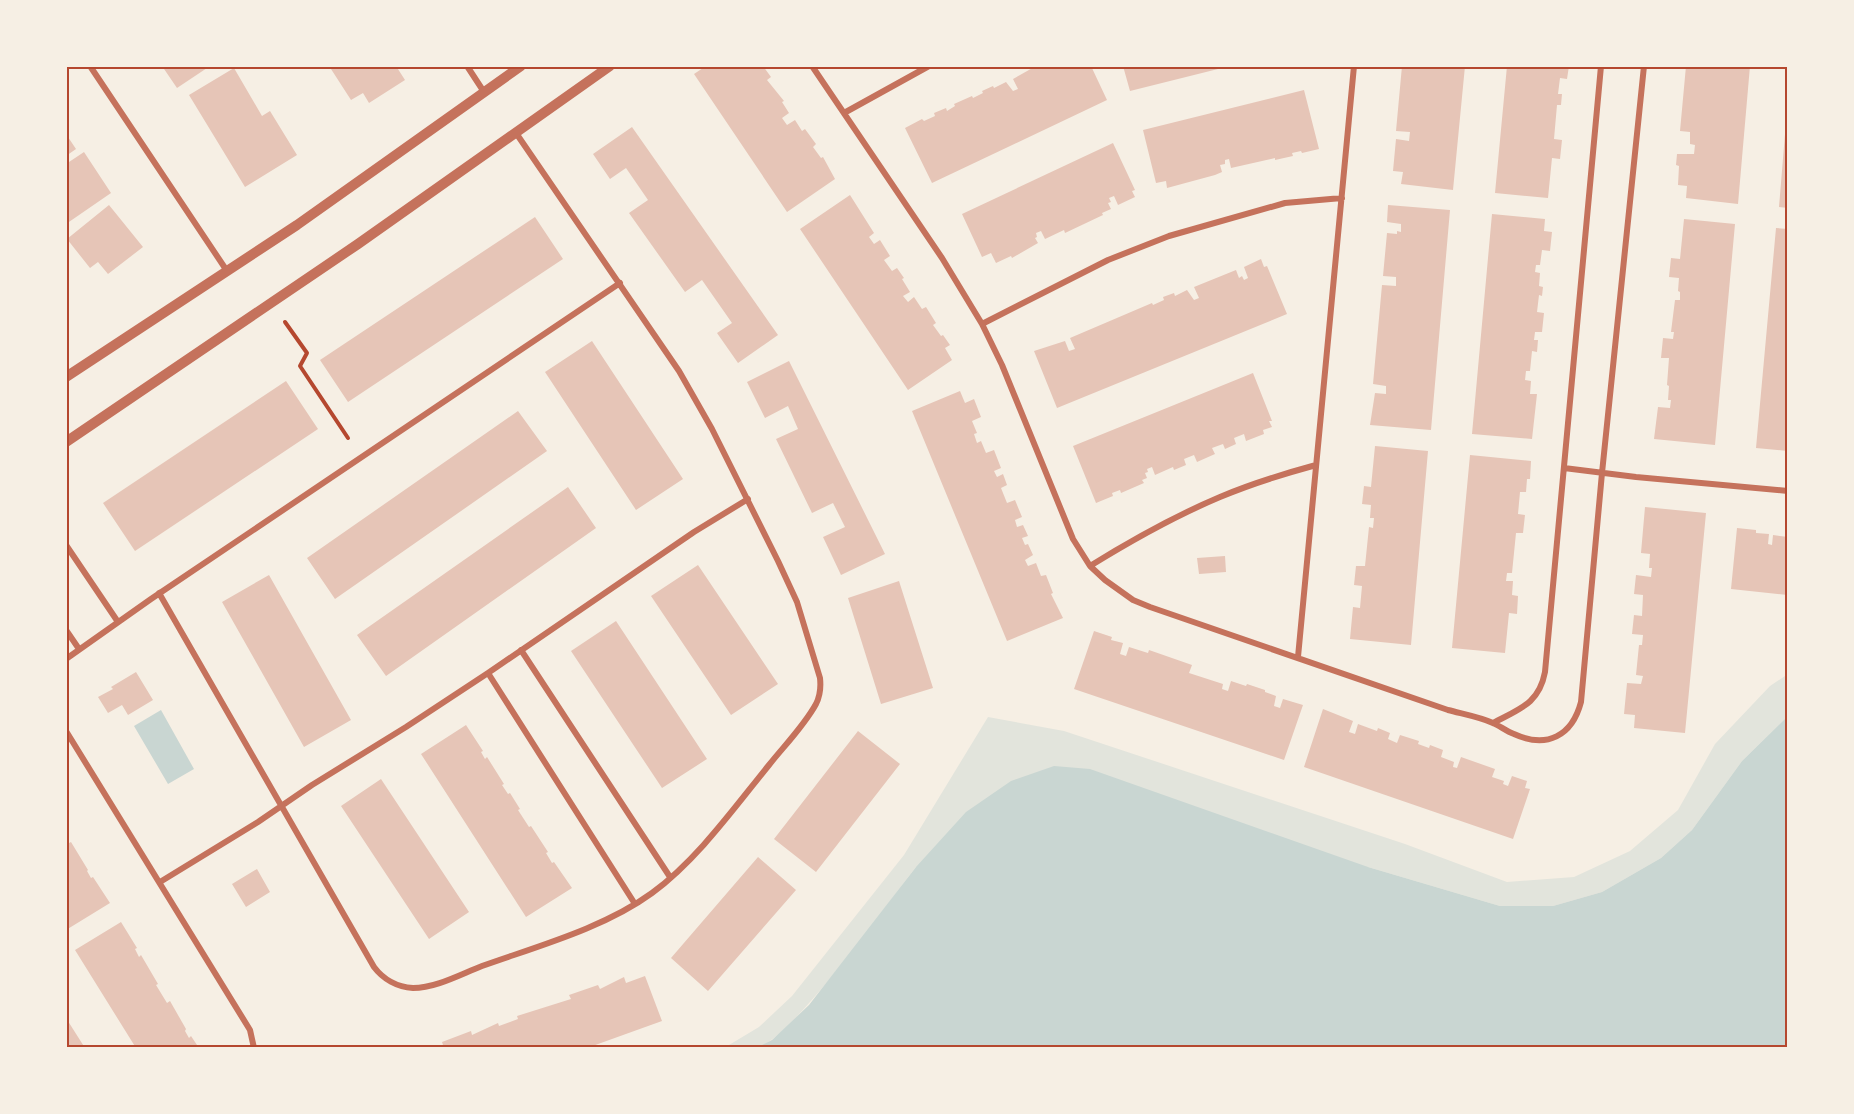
<svg xmlns="http://www.w3.org/2000/svg" width="1854" height="1114" font-family="Raleway,sans-serif">
  <rect width="100%" height="100%" fill="#f6efe4"/>
  <path fill="#e2e4dc" d="M1788 674V716L1742 761 1692 830 1661 858 1602 892 1553 906H1500L1368 867H916C888 902 793 1039 756 1048 746 1050 734 1048 724 1048L759 1027 792 996 904 855 988 717 1064 731 1405 844 1507 882 1574 877 1630 851 1678 810 1715 744 1770 686Z"/>
  <path fill="#c9d6d2" d="M161 710 194 769 168 784 134 726Z
    M1788 716V1048H756L772 1040 809 1005 916 867 966 812 1011 781 1054 766 1090 769 1368 867 1500 906H1553L1602 892 1661 858 1692 830 1742 761Z"/>
  <path fill="#e6c5b7" d="M162 66H210L177 88Z
    M335 66H396L405 80 369 103 363 93 351 100 331 69Z
    M706 66H763L771 77 767 80 784 101 782 102 789 113 782 118 787 125 795 120 802 131 805 129 816 144 813 147 821 158 823 157 835 179 787 212 694 74Z
    M1036 66H1091L1107 100 932 183 905 128 922 119 924 121 935 116 934 113 946 108 947 111 955 106 954 104 972 96 973 98 983 93 982 91 993 86 994 88 1006 82 1013 91 1018 89 1013 79Z
    M1123 66H1226V67L1130 91Z
    M1402 66H1465L1453 190 1401 184 1403 172 1393 171 1396 139 1409 141 1410 132 1396 131Z
    M1507 66H1569L1567 79 1560 78 1558 94H1562L1561 105H1557L1554 139 1562 140 1560 159 1552 158 1548 198 1495 193Z
    M1686 66H1750L1738 204 1686 198 1687 186 1678 185 1679 166 1676 165 1677 154H1694L1695 145 1690 144V132L1680 131Z
    M234 68 262 116 270 111 297 155 245 187 189 95Z
    M1304 90 1319 149 1302 153 1301 151 1292 153 1293 156 1275 160V158L1231 168 1229 159 1225 160V164L1220 165 1222 172 1215 175 1167 188 1166 181 1156 183 1143 130Z
    M1786 122H1788V208L1779 207Z
    M632 127 778 335 738 363 717 333 732 323 702 280 685 292 629 213 648 200 626 168 610 179 593 154Z
    M66 134 76 149 66 156Z
    M1113 143 1135 190 1132 191 1135 197 1118 205 1114 196 1109 198 1111 202 1108 203 1111 209 1102 213 1103 215 1065 233 1064 230 1045 239 1041 231 1036 233 1037 237 1035 238 1038 243 1012 258 1011 256 996 263 991 253 982 257 962 214Z
    M84 152 111 193 66 224V164Z
    M850 195 874 233 869 237 874 244 880 240 890 256 884 260 892 271 897 268 904 278 902 279 910 292 903 296 908 302 914 297 922 309 926 307 936 323 933 325 941 336 943 335 950 345 945 348 952 360 908 390 800 229Z
    M109 205 143 247 108 274 98 262 90 268 67 239Z
    M1388 205 1450 210 1431 430 1370 425 1375 393 1386 394V386L1373 384 1382 285 1396 286V277L1383 276 1387 233 1397 234V231L1401 232V224L1387 222Z
    M1492 214 1545 219 1544 231 1552 232 1550 251 1542 250 1540 265H1536L1535 272 1540 273 1539 286 1543 287 1542 296 1539 295 1537 312 1544 313 1542 332H1535L1534 340H1538L1537 352 1532 351 1530 371H1526L1525 380 1531 381 1530 394H1537L1532 439 1472 434Z
    M535 217 563 259 348 402 320 360Z
    M1684 219 1735 224 1715 445 1654 439 1658 407 1670 408 1671 400H1668L1669 386 1667 385 1669 358H1661L1663 338 1673 339 1674 332H1671L1675 300H1680V292L1678 291 1679 278 1669 277 1671 258 1680 259Z
    M1776 228 1788 229V451L1756 448Z
    M1261 259 1264 267 1267 266 1287 314 1057 408 1034 351 1065 341 1069 351 1075 349 1070 338 1152 303 1153 305 1164 300 1163 297 1174 293 1175 296 1187 290 1194 300 1199 298 1194 287 1236 270 1239 278 1242 276 1244 280 1248 278 1244 267Z
    M592 341 683 479 636 510 545 372Z
    M789 361 885 554 841 575 823 537 845 527 833 503 812 513 776 439 798 429 788 406 765 418 747 382Z
    M1253 373 1272 421H1269L1272 427 1263 430 1264 434 1246 441 1244 434 1234 438 1236 444 1225 449 1223 444 1212 448 1215 454 1197 462 1194 455 1184 459 1186 465 1174 470 1173 467 1155 475 1152 467 1147 469 1148 472 1145 473 1147 478 1142 480 1144 483 1121 493 1120 490 1112 493 1113 496 1096 503 1073 446Z
    M286 381 318 429 135 551 103 503Z
    M960 391 965 403 974 399 981 417 972 421 977 433 974 434 977 443 981 441 986 453 994 450 1001 468 994 471 997 477 1003 474 1007 485 1001 488 1007 503 1015 500 1022 517 1015 520 1017 527 1023 525 1028 536 1022 538 1025 545 1028 544 1033 555 1025 560 1028 566 1036 563 1041 576 1046 575 1053 593 1051 594 1063 618 1007 641 912 411Z
    M518 411 547 451 335 599 307 558Z
    M1375 446 1428 451 1411 645 1350 639 1353 607 1360 608 1362 586 1354 585 1356 566H1365L1369 527 1373 528 1374 518H1370L1371 505 1362 504 1364 486 1371 487Z
    M1470 455 1531 461 1530 479H1527L1526 492H1520L1518 514 1525 515 1523 533H1516L1512 573H1507L1506 581H1513L1512 595 1518 596 1517 614 1509 613 1505 653 1452 648Z
    M568 487 596 528 386 676 357 635Z
    M1645 507 1706 513 1685 733 1634 728 1635 715 1624 714 1627 683 1641 684 1643 676 1636 675 1639 645H1642L1643 635 1632 634 1634 615 1642 616 1643 595 1634 594 1636 575 1651 577 1652 568H1649L1650 554 1641 553Z
    M1737 528 1756 530V533L1769 534 1768 544 1772 545 1773 535 1788 537V595L1731 589Z
    M1225 556 1226 572 1199 574 1197 558Z
    M698 565 778 684 731 715 651 596Z
    M269 575 351 720 304 747 222 602Z
    M899 581 933 688 881 704 848 598Z
    M616 621 707 759 662 788 571 651Z
    M1094 631 1112 637 1111 640 1123 643 1120 654 1126 656 1129 647 1148 653 1149 650 1192 665 1189 673 1223 684 1222 689 1228 691 1231 681 1246 686 1247 684 1265 690V692L1276 696 1274 706 1280 708 1283 699 1303 705 1284 760 1074 689Z
    M136 672 153 700 128 715 122 705 108 713 98 697 113 689 111 687Z
    M1323 709 1353 721 1349 732 1355 734 1358 724 1377 731 1378 728 1390 733 1388 739 1397 743 1400 735 1419 741 1418 744 1429 748 1430 745 1443 750 1441 757 1454 762 1453 767 1457 768 1461 757 1495 769 1492 777 1504 781 1503 784 1508 786 1512 776 1527 781 1525 788 1530 789 1513 839 1304 767Z
    M466 725 483 751 481 752 485 759 487 757 504 784 502 785 508 794 510 793 520 809 518 810 529 827 531 826 548 852 546 853 552 863 554 862 572 888 526 917 421 754Z
    M858 731 900 764 816 872 774 839Z
    M381 779 469 912 429 939 341 806Z
    M66 838 69 843 71 842 88 870 87 871 91 878 93 877 110 903 66 930Z
    M758 857 796 890 708 991 671 958Z
    M257 869 270 892 246 907 232 884Z
    M121 922 137 948 135 949 139 957 141 955 158 984 156 985 167 1003 170 1001 186 1029 185 1031 189 1038 191 1036 199 1048H136L75 950Z
    M645 976 662 1021 587 1048H437L443 1045 442 1042 471 1031 472 1035 498 1023 499 1026 518 1019 517 1016 571 999 569 995 598 985 600 989 624 977 626 983Z
    M66 1018 85 1048H66Z"/>
  <g fill="none" stroke-linecap="round" stroke-linejoin="round">
    <path stroke="#b5482f" stroke-width="4" d="M285 322 307 353 300 366 348 438"/>
    <path stroke="#c5725c" stroke-width="6" d="M90 66 227 271
      M467 66 484 92
      M812 66 942 258 982 324 1002 365 1073 539 1090 566 1105 580 1133 600 1150 607 1448 710C1463 714 1480 717 1493 723 1500 726 1506 731 1514 734 1547 749 1572 736 1581 702L1602 473 1644 66
      M844 113 929 66
      M982 324 1108 260 1169 236 1285 203 1342 198
      M1564 468 1636 477 1788 491
      M66 545 118 622
      M1090 566C1132 540 1175 516 1220 497 1251 484 1283 474 1316 465
      M159 593 374 967C383 979 397 987 413 988 436 988 461 974 482 966 538 946 604 928 652 893 697 860 734 808 769 765 784 746 804 726 816 704 820 696 821 687 820 678L797 602 778 561 712 429 679 371 516 133
      M66 630 79 649
      M521 650 670 877
      M1298 657 1354 66
      M66 659 151 599 620 283
      M488 673 635 904
      M1493 723C1519 709 1539 704 1545 672L1601 66
      M66 731 250 1030 254 1048
      M160 882 258 822 312 785 406 727 488 673 694 532 748 499"/>
    <path stroke="#c5725c" stroke-width="10" d="M66 377 297 225 521 66
      M66 442 358 244 610 66"/>
  </g>
  <rect width="1854" height="1114" fill="none" stroke="#f6efe4" stroke-width="135"/>
  <rect x="68" y="68" width="1718" height="978" fill="none" stroke="#b5482f" stroke-width="2"/>
</svg>
